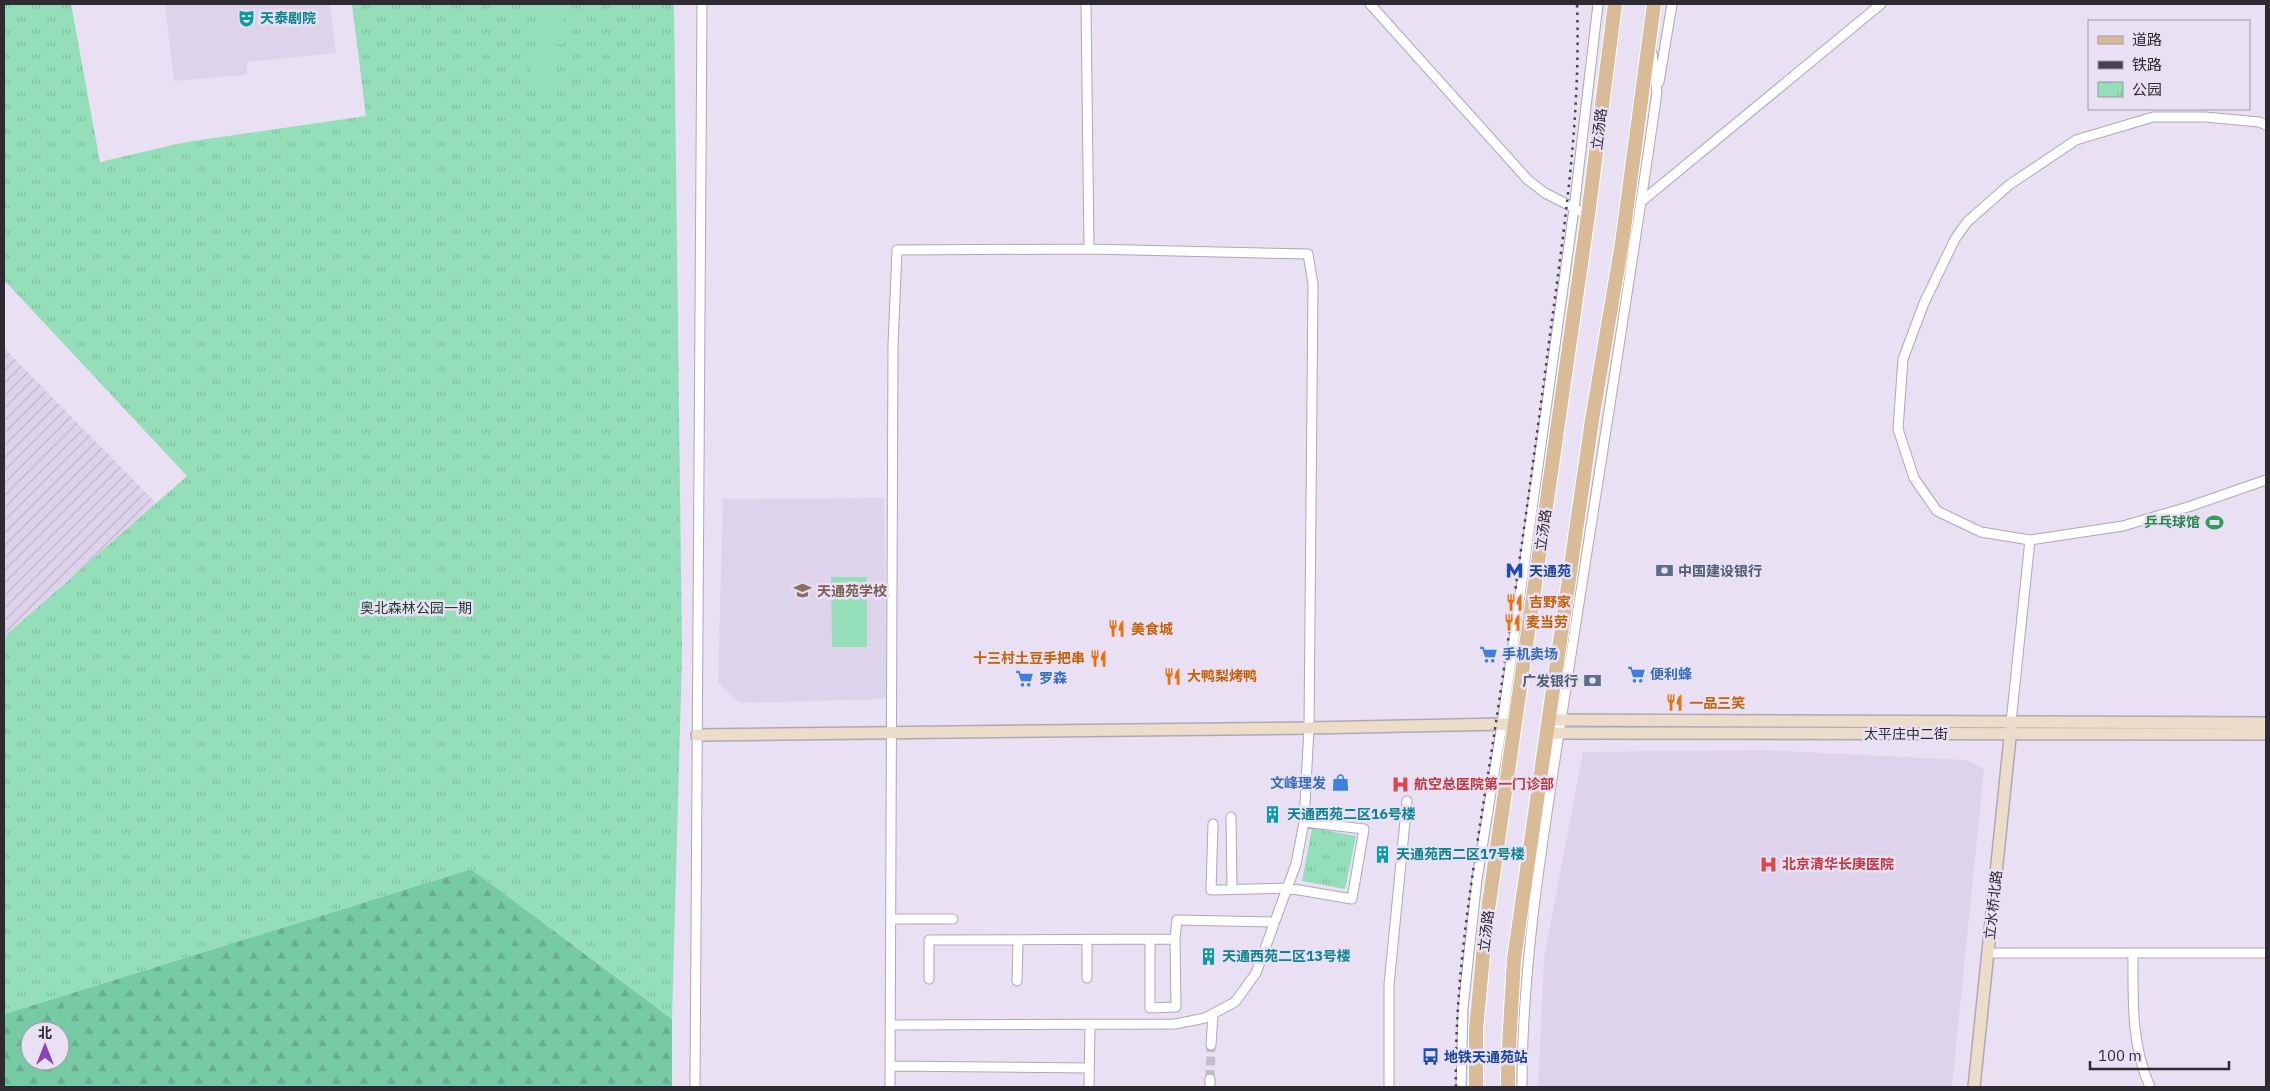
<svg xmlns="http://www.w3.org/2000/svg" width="2270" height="1091" font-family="'IBM Plex Sans','Noto Sans SC',sans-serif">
  <defs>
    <pattern id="industrial-furrows" width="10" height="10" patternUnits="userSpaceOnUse" patternTransform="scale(1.25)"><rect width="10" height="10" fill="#ddd4ec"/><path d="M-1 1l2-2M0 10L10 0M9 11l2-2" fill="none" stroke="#beb6cb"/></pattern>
    <pattern id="forest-firs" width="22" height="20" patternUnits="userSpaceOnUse" patternTransform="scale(1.25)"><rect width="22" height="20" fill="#77cba4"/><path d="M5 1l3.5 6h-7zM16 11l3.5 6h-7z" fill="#67ae8e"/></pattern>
    <pattern id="park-tufts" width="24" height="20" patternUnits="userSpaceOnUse" patternTransform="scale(1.25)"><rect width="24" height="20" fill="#94deba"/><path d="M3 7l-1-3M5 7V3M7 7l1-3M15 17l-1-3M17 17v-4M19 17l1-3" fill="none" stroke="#80bfa0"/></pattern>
  </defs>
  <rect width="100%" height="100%" fill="#e9e1f3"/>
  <path fill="#ddd4ec" d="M165 4H330L336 53 247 62V75L174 81Z
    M884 498 887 699 741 703 718 683 723 499Z
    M1765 750 1967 760 1984 769 1952 1087H1538L1544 958 1583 752Z"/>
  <path fill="url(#industrial-furrows)" d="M5 349 157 504 4 637V350Z"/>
  <path fill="url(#forest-firs)" fill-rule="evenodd" d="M471 869 672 1019V1087H4V1014ZM30 1031H60V1061H30Z"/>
  <path fill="url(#park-tufts)" d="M4 4H71L100 162 186 142 366 116 352 4H674L682 655 672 1019 471 869 4 1014V637L187 476 4 280Z
    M1312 828 1356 836 1345 889 1302 881Z"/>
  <path fill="#94deba" d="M542 4H564V44L542 43Z
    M531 46 555 47V87H531Z
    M831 577H867V647H832Z"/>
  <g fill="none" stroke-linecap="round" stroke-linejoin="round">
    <path stroke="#c3bccc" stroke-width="9" stroke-dasharray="9 4.5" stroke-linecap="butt" d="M1210 1079 1211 1045"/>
    <defs>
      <path id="street" d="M1086 4 1089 249
        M1370 4 1528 180 1545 193 1588 215
        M1659 82 1672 4
        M2266 125 2259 122 2205 117H2153L2076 140 2009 185 1967 222 1955 239 1924 303 1903 359 1898 429 1914 478 1937 511 1981 532 2030 540 2123 526 2188 507 2266 480
        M1642 201 1881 4
        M2011 722 2030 540
        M1231 817 1232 889
        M1213 824 1211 890 1287 888 1352 899 1364 829 1304 822
        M891 919H953
        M1087 940V978
        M1150 940V1008L1176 1007 1175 939
        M1988 953H2266
        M2133 954C2133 1000 2131 1044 2150 1087
        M929 979V940L1175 939 1177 920 1274 922
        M1017 981 1018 940
        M1211 1045 1213 1014
        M890 1066 1089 1068
        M695 1087 702 4
        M890 1087 893 345 897 250 1089 249 1308 254 1313 284 1309 728 1304 822 1296 864 1256 973 1235 1002 1205 1018 1175 1024 890 1025
        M1089 1087 1090 1025
        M1210 1087V1079
        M1389 1087V985L1407 801
        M1461 1087 1463 1008 1477 879 1502 724 1574 209 1598 4
        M1522 1087C1522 951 1547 816 1567 681 1597 485 1629 289 1657 92L1652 53"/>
      <path id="secondary" d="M1548 720 2266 723
        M1546 733 2266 734
        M697 735 1309 728 1502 724 1515 726
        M1974 1087 2011 728"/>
      <path id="primary" d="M1476 1087V1029L1486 924 1588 215 1615 4
        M1508 1087V1064L1514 959 1592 420 1622 243 1654 4"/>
    </defs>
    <use href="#street" stroke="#aea7b8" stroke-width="11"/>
    <use href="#secondary" stroke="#aea7b8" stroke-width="14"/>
    <use href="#primary" stroke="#fff" stroke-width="16"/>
    <use href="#street" stroke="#fff" stroke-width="9"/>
    <use href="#secondary" stroke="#ecddcb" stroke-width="11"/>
    <use href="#primary" stroke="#d9bb98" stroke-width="14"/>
    <path stroke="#47434c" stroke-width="2.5" stroke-dasharray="2.5 5" stroke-linecap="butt" d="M1456 1087C1454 975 1474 865 1491 755 1512 618 1531 480 1549 342 1564 230 1581 117 1577 4"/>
  </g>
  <defs>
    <symbol id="theatre-bare" viewBox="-9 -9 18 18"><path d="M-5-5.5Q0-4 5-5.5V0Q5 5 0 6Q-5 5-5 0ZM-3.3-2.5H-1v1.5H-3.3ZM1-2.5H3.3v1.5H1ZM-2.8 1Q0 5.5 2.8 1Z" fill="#0f9aa8" stroke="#e9e1f3" stroke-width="2.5" paint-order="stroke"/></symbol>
    <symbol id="stadium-bare" viewBox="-9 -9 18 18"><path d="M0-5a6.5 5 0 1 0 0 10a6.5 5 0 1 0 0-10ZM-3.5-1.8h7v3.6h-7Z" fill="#2e9e5b" stroke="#e9e1f3" stroke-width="2.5" paint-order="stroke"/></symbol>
    <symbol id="metro-bare" viewBox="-9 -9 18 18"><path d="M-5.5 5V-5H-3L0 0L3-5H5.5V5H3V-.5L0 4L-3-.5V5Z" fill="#1a4fb4" stroke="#e9e1f3" stroke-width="2.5" paint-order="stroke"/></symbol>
    <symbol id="bank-bare" viewBox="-9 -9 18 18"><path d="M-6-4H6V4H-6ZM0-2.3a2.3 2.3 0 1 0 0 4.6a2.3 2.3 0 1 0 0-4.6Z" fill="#5c6f8a" stroke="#e9e1f3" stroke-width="2.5" paint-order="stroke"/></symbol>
    <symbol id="school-bare" viewBox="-9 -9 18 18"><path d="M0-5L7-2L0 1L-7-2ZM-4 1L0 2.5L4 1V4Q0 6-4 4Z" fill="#8d6e63" stroke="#e9e1f3" stroke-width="2.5" paint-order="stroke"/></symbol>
    <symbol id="restaurant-bare" viewBox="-9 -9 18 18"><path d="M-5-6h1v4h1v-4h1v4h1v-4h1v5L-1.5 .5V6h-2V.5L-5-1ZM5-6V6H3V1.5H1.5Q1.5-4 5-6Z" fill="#e8710a" stroke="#e9e1f3" stroke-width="2.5" paint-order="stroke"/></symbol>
    <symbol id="supermarket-bare" viewBox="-9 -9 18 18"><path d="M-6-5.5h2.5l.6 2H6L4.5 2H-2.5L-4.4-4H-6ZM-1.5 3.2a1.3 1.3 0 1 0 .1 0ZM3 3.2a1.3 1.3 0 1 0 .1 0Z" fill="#3f7fe0" stroke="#e9e1f3" stroke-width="2.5" paint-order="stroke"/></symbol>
    <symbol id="shop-bare" viewBox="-9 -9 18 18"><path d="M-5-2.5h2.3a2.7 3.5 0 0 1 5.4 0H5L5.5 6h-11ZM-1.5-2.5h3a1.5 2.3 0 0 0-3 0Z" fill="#3f7fe0" stroke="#e9e1f3" stroke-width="2.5" paint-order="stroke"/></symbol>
    <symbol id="hospital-bare" viewBox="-9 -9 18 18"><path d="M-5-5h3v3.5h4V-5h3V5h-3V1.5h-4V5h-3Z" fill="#e0444e" stroke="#e9e1f3" stroke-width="2.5" paint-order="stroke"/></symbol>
    <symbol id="building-bare" viewBox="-9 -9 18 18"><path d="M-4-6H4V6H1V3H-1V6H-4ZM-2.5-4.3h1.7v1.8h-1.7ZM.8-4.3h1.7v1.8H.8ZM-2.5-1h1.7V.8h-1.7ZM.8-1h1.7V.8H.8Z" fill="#0f9aa8" stroke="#e9e1f3" stroke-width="2.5" paint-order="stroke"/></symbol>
    <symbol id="bus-bare" viewBox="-9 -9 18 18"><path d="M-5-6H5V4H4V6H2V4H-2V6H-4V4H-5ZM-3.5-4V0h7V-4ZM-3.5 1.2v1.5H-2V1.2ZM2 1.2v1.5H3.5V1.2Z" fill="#1a4fb4" stroke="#e9e1f3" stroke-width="2.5" paint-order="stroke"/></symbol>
  </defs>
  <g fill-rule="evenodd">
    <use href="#theatre-bare" x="234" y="6" width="25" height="25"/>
    <use href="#stadium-bare" x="2202" y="510" width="25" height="25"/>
    <use href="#metro-bare" x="1502" y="558" width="25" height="25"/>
    <use href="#bank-bare" x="1652" y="558" width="25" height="25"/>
    <use href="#school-bare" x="790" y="578" width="25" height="25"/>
    <use href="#restaurant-bare" x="1502" y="590" width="25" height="25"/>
    <use href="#restaurant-bare" x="1500" y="610" width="25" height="25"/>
    <use href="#restaurant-bare" x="1104" y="616" width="25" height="25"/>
    <use href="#supermarket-bare" x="1476" y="642" width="25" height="25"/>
    <use href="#restaurant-bare" x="1086" y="646" width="25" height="25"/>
    <use href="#supermarket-bare" x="1624" y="662" width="25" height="25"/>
    <use href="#restaurant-bare" x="1160" y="664" width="25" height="25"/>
    <use href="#supermarket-bare" x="1012" y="666" width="25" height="25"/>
    <use href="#bank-bare" x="1580" y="668" width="25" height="25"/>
    <use href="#restaurant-bare" x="1662" y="690" width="25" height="25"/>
    <use href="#shop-bare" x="1328" y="770" width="25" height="25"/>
    <use href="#hospital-bare" x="1388" y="772" width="25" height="25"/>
    <use href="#building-bare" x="1260" y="802" width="25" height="25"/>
    <use href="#building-bare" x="1370" y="842" width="25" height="25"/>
    <use href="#hospital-bare" x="1756" y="852" width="25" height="25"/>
    <use href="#building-bare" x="1196" y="944" width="25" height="25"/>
    <use href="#bus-bare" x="1418" y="1044" width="25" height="25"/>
  </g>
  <g text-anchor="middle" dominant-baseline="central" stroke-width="5" stroke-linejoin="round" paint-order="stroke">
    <g font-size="14" font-weight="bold" fill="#0d838f" stroke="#e9e1f3" text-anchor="start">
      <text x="260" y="18">天泰剧院</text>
      <text x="1287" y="814">天通西苑二区16号楼</text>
      <text x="1396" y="854">天通苑西二区17号楼</text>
      <text x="1222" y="956">天通西苑二区13号楼</text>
    </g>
    <g font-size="14" fill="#2d2a31" stroke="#e9e1f3">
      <text transform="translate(1599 129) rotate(-83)">立汤路</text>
      <text transform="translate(1543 530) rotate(-82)">立汤路</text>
      <text x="1906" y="734">太平庄中二街</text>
      <text transform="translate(1993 905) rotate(-84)">立水桥北路</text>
      <text transform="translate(1486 931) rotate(-83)">立汤路</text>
    </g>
    <g font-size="14" font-weight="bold" fill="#27864d" stroke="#e9e1f3" text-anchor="end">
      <text x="2200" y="522">乒乓球馆</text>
    </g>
    <g font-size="14" font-weight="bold" fill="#164399" stroke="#e9e1f3" text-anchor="start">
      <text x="1529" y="571">天通苑</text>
      <text x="1444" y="1057">地铁天通苑站</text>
    </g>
    <g font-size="14" font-weight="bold" fill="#4e5e75" stroke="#e9e1f3" text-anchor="start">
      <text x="1678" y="571">中国建设银行</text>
      <text x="1578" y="681" text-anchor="end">广发银行</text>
    </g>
    <g font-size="14" font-weight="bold" fill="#785e54" stroke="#e9e1f3" text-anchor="start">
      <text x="817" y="591">天通苑学校</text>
    </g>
    <g font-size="14" font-weight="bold" fill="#c56008" stroke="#e9e1f3" text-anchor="start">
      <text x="1529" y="602">吉野家</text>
      <text x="1526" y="622">麦当劳</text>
      <text x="1131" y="629">美食城</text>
      <text x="1085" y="658" text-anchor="end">十三村土豆手把串</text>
      <text x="1187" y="676">大鸭梨烤鸭</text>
      <text x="1689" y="703">一品三笑</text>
    </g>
    <g font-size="14" fill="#1b402f" stroke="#e9e1f3">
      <text x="416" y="608">奥北森林公园一期</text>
    </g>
    <g font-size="14" font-weight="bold" fill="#366cbe" stroke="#e9e1f3" text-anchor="start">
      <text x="1502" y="654">手机卖场</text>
      <text x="1650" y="674">便利蜂</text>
      <text x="1039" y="678">罗森</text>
      <text x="1326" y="783" text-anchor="end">文峰理发</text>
    </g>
    <g font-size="14" font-weight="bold" fill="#be3a42" stroke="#e9e1f3" text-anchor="start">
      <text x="1414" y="784">航空总医院第一门诊部</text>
      <text x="1782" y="864">北京清华长庚医院</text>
    </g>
  </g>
  <rect width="2270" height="1091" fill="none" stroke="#2d2a31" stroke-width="10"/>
  <rect x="2088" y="20" width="162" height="90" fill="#e9e1f3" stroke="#9e98a5"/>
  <rect x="2098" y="36" width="25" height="8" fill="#d9bb98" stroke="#9e98a5"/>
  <text x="2132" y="45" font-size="15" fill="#2d2a31">道路</text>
  <rect x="2098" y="61" width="25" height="8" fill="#47434c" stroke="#9e98a5"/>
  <text x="2132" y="70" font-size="15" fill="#2d2a31">铁路</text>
  <rect x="2098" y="82" width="25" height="15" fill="url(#park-tufts)" stroke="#9e98a5"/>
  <text x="2132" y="95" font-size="15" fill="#2d2a31">公园</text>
  <g transform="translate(45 1046)"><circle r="24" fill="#e9e1f3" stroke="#9e98a5"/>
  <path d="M0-4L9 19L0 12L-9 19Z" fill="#8843b7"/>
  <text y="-8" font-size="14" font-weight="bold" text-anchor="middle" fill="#2d2a31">北</text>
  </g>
  <path d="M2090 1061v8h139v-8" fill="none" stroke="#2d2a31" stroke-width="2.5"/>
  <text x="2098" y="1061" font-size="15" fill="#2d2a31" stroke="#e9e1f3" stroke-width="4" paint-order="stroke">100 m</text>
</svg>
